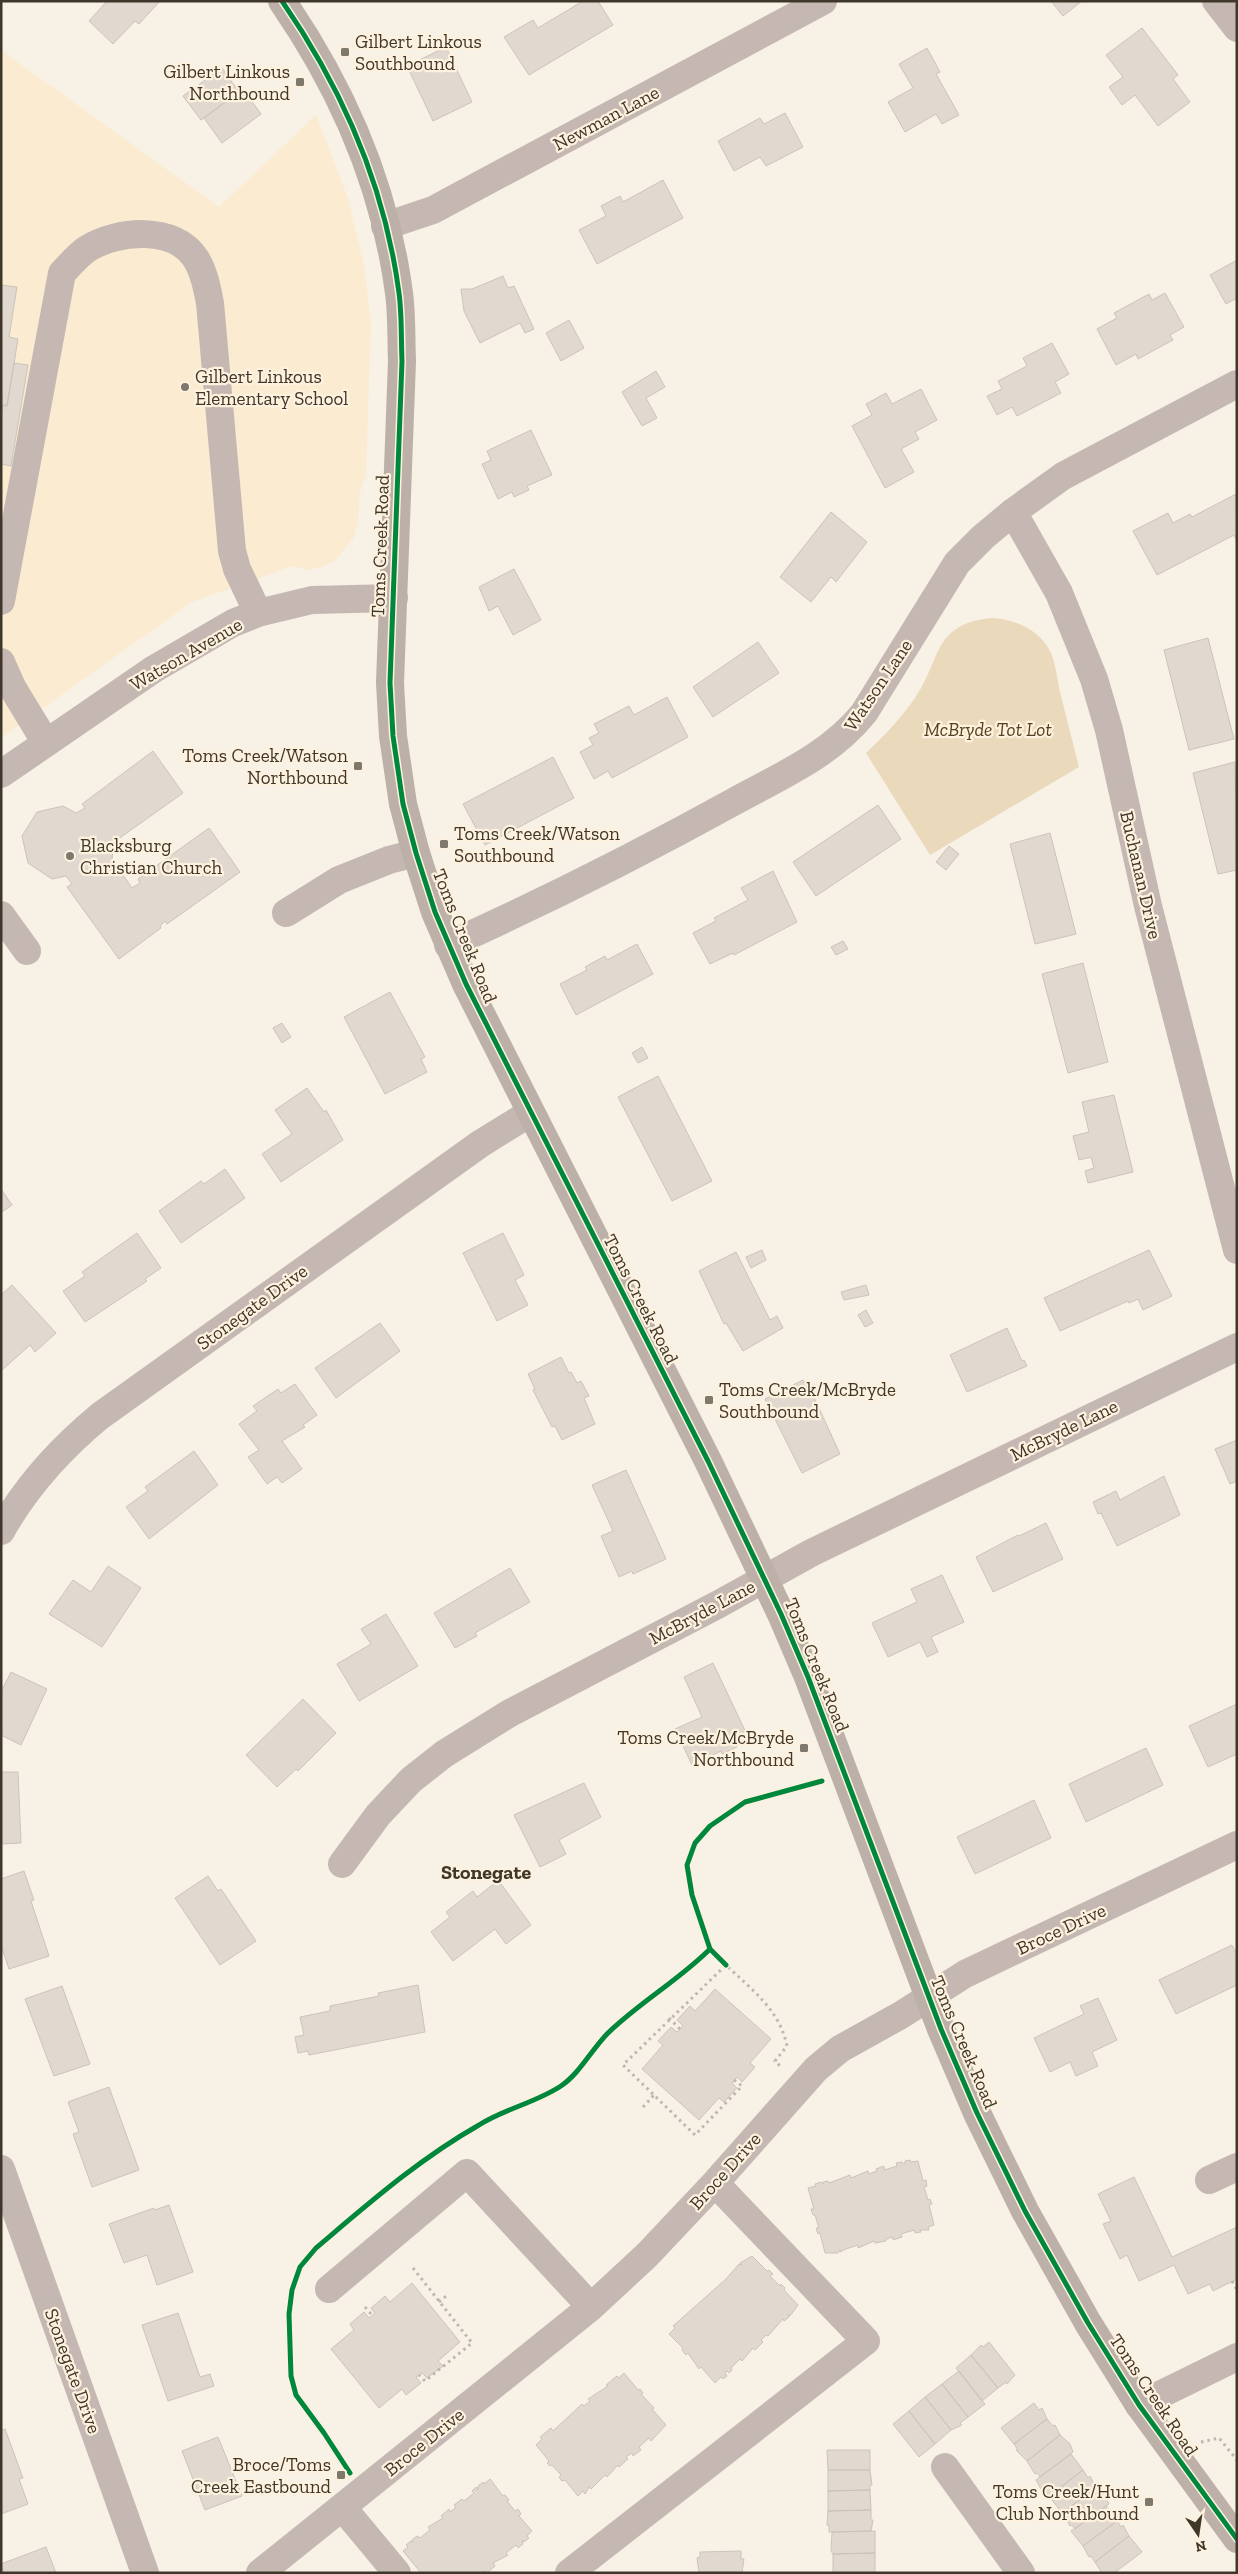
<svg xmlns="http://www.w3.org/2000/svg" width="1238" height="2574" font-family="'Zilla Slab',serif">
  <rect width="100%" height="100%" fill="#f7f1e6"/>
  <path fill="#fbecd1" d="M1 50 219 207 316 115 348 198 364 264 371 323 366 474 360 493 358 522 354 537 335 561 322 567 308 570 293 566 192 602 1 738Z"/>
  <path fill="#ebd9bc" d="M993 618C1020 620 1047 634 1054 662 1057 673 1058 685 1061 696 1067 720 1073 743 1079 767L930 855 866 753C884 736 901 718 915 698 942 659 932 623 993 618Z"/>
  <path fill="#e1d9cf" stroke="#ccc4bb" d="M107 1H160L139 24 135 21 113 44 89 21Z
    M583 1H598L613 25 529 75 504 37 533 20 538 28Z
    M1051 1H1082L1063 16Z
    M1142 28 1178 75 1173 79 1190 102 1158 126 1135 95 1122 105 1109 87 1123 77 1106 55Z
    M446 47 472 102 433 121 407 66Z
    M927 48 940 72 936 74 959 115 942 124 936 114 905 132 888 102 913 88 899 64Z
    M222 68 239 92 201 120 183 96Z
    M243 89 261 114 222 143 204 118Z
    M785 113 803 147 766 166 760 157 734 171 718 141 760 118 764 124Z
    M663 180 683 218 597 264 579 230 606 216 601 206 620 196 623 202Z
    M1237 260V298L1226 304 1210 275Z
    M503 276 508 288 514 286 534 329 525 333 520 323 480 343 464 311 461 289H472Z
    M1 285 17 287 9 337 18 339 7 406 3 405 1 414Z
    M1165 293 1184 327 1170 335 1173 340 1138 359 1136 354 1116 365 1097 329 1117 318 1114 313 1149 294 1152 300Z
    M569 320 584 348 561 361 546 333Z
    M1052 343 1069 374 1055 382 1061 393 1017 416 1012 407 997 415 987 396 1002 389 998 381 1027 366 1023 358Z
    M14 363 28 365 11 466 1 464V414L3 405 7 406Z
    M656 371 665 387 646 398 657 418 642 426 622 392Z
    M921 389 937 420 915 432 919 439 901 449 914 472 885 488 852 426 872 415 866 404 886 393 892 404Z
    M531 430 552 475 527 486 529 490 514 497 512 492 498 499 482 464 491 460 487 451Z
    M1236 494 1237 541 1234 535 1157 575 1133 531 1168 513 1173 523 1190 514 1192 517Z
    M831 512 867 542 836 582 831 577 811 602 780 577Z
    M514 569 541 620 513 635 498 606 489 611 479 587Z
    M1208 638 1234 739 1189 750 1164 650Z
    M758 642 779 673 713 717 693 687Z
    M667 697 688 737 612 778 608 771 594 779 580 752 593 745 589 738 599 733 594 724 629 706 634 715Z
    M153 751 183 793 114 842 112 859 132 888 140 883 138 879 209 828 240 872 167 924 165 921 160 926 161 928 119 959 67 887 72 884 66 876 52 879 28 863 22 836 37 812 63 806 76 813 85 808 82 804Z
    M553 757 574 798 485 845 463 804Z
    M1235 762 1237 870 1218 874 1193 773Z
    M878 805 901 839 816 896 793 862Z
    M1050 833 1076 934 1035 944 1010 844Z
    M949 846 959 854 946 870 936 862Z
    M773 871 797 922 734 955 733 953 710 964 693 933 716 921 714 918 748 900 741 888Z
    M843 941 848 949 836 955 831 947Z
    M637 944 653 974 576 1015 560 984 587 970 585 967 605 956 607 960Z
    M1083 963 1108 1062 1068 1073 1042 974Z
    M390 992 425 1057 421 1059 427 1072 385 1094 344 1017Z
    M282 1023 291 1037 282 1043 273 1028Z
    M642 1047 648 1058 638 1063 632 1053Z
    M658 1076 712 1181 672 1201 618 1097Z
    M307 1088 324 1112 326 1110 343 1140 281 1182 262 1154 292 1134 275 1110Z
    M1114 1095 1133 1172 1088 1183 1085 1171 1094 1168 1091 1157 1079 1160 1073 1136 1089 1132 1082 1102Z
    M225 1169 245 1198 181 1243 159 1211 201 1181 204 1184Z
    M1 1189 12 1205 2 1212 1 1211Z
    M137 1233 161 1268 145 1279 147 1281 85 1322 63 1291 85 1276 82 1272Z
    M503 1233 524 1275 515 1280 528 1305 497 1321 463 1253Z
    M762 1250 766 1260 751 1268 746 1257Z
    M1149 1250 1172 1296 1143 1310 1138 1299 1129 1303 1128 1301 1060 1331 1044 1298Z
    M736 1252 770 1320 777 1316 783 1328 743 1351 726 1323 724 1324 699 1271Z
    M12 1285 56 1333 35 1352 30 1345 1 1371V1295Z
    M866 1285 869 1295 844 1300 841 1292Z
    M866 1310 873 1323 865 1327 858 1315Z
    M380 1323 400 1351 336 1398 315 1368Z
    M1007 1328 1022 1361 1024 1360 1027 1366 967 1392 950 1355Z
    M561 1357 569 1373 571 1372 577 1383 581 1381 589 1396 584 1398 595 1424 562 1440 555 1426 552 1427 533 1390 535 1389 528 1374Z
    M803 1380 805 1383 807 1382 840 1454 802 1473 765 1399Z
    M295 1384 317 1415 303 1425 305 1427 282 1441 302 1469 282 1483 277 1477 267 1484 248 1457 259 1450 239 1424 257 1411 253 1406 278 1389 281 1393Z
    M1237 1440V1481L1230 1484 1215 1449Z
    M194 1451 218 1485 149 1539 126 1507 148 1491 145 1487Z
    M626 1470 666 1559 633 1574 632 1571 619 1577 601 1536 613 1531 592 1485Z
    M1164 1476 1180 1515 1117 1546 1101 1513 1098 1514 1093 1502 1116 1491 1120 1500Z
    M1046 1523 1063 1559 993 1592 976 1557 1018 1535 1019 1536Z
    M108 1566 141 1588 102 1647 49 1614 73 1580 91 1592Z
    M510 1568 530 1602 475 1633 477 1636 455 1648 434 1613Z
    M942 1575 964 1622 931 1637 938 1652 927 1657 920 1642 888 1657 872 1623 917 1602 911 1589Z
    M386 1614 418 1666 359 1701 337 1664 371 1644 361 1629Z
    M713 1663 749 1739 736 1745 737 1747 722 1754 721 1751 692 1765 675 1729 702 1717 684 1677Z
    M11 1672 47 1689 21 1745 1 1735V1692Z
    M303 1699 336 1733 298 1771 296 1769 277 1787 246 1755Z
    M1237 1704V1754L1208 1767 1189 1726Z
    M1146 1748 1163 1785 1086 1822 1069 1784Z
    M1 1772H18L21 1843 1 1844Z
    M584 1783 601 1817 559 1840 566 1854 540 1867 514 1815Z
    M1034 1800 1051 1838 975 1874 957 1837Z
    M24 1871 34 1900 31 1901 49 1956 9 1969 1 1945V1879Z
    M208 1876 218 1891 221 1889 256 1941 220 1965 175 1898Z
    M496 1882 499 1885 501 1884 531 1925 506 1944 495 1929 453 1961 431 1932 450 1917 446 1912 473 1891 477 1897Z
    M1232 1945 1237 1955V1985L1176 2014 1159 1980Z
    M418 1985 425 2032 309 2055 308 2051 298 2053 295 2037 304 2035 300 2017 330 2011V2006L379 1996 378 1993Z
    M62 1986 90 2064 54 2076 25 1999Z
    M715 1989 771 2039 750 2063 755 2067 742 2082 737 2077 732 2083 737 2088 724 2102 719 2098 699 2120 642 2069 663 2045 658 2041 671 2027 677 2032 683 2026 677 2020 690 2006 695 2011Z
    M1098 1998 1117 2040 1092 2052 1098 2066 1076 2076 1070 2062 1050 2072 1034 2038 1084 2014 1080 2006Z
    M109 2087 139 2170 92 2187 73 2134 79 2132 68 2102Z
    M910 2160 911 2162 918 2161 923 2181 926 2180 927 2186 924 2187 928 2200 930 2199 932 2204 929 2205 934 2225 928 2227 929 2230H920L921 2232 915 2233 914 2230 901 2234 902 2237 893 2240V2237L886 2239V2241L875 2243 874 2241 858 2248V2245L846 2249 840 2252V2250L838 2253H825L820 2233 818 2234 816 2228H819L815 2215H813L811 2209H814L808 2188 816 2186 815 2184 821 2182 823 2184V2182L828 2181 829 2183 850 2175 851 2178 868 2171 869 2174 877 2171 876 2169 884 2166V2170L897 2166 896 2163 902 2162 903 2164H905V2161Z
    M1134 2177 1172 2257 1237 2227V2279L1213 2291 1210 2284 1188 2294 1174 2265 1139 2281 1127 2255 1120 2259 1103 2224 1111 2221 1098 2194Z
    M169 2205 193 2272 157 2285 147 2255 124 2263 109 2224 154 2208 155 2210Z
    M752 2256 767 2271 769 2270 773 2274 770 2276 780 2286 781 2284 785 2288 784 2290 798 2305 790 2316 788 2314 789 2317 784 2321 783 2319 768 2336 766 2335 761 2340 763 2342 755 2350 753 2348 742 2361 740 2359 731 2368 732 2370 729 2373 727 2371 725 2373 727 2376 723 2379 721 2377 715 2383 701 2367 699 2369 688 2353 686 2355 682 2350 683 2348 669 2334 675 2328 673 2326 726 2279 739 2264 742 2265 740 2263Z
    M412 2283 460 2342 438 2361 443 2366 427 2378 422 2373 416 2377 421 2383 406 2395 402 2389 379 2408 331 2349 354 2330 350 2324 364 2312 369 2318 375 2313 371 2308 385 2296 390 2302Z
    M178 2313 200 2377 210 2374 214 2386 168 2401 142 2325Z
    M989 2342 1015 2375 1007 2384 1006 2382 998 2388 971 2355 981 2345 983 2347Z
    M971 2355 998 2388 982 2401 956 2368Z
    M959 2371 985 2404 968 2417 942 2384Z
    M624 2373 638 2390 640 2389 643 2393 641 2394 654 2408 652 2409 666 2425 651 2441 649 2438 639 2447 641 2450 633 2456 632 2453 626 2457 628 2459 619 2467 618 2465 607 2477 605 2475 591 2489 589 2487 585 2494 583 2491 578 2496 565 2480 562 2481 559 2477 561 2475 552 2465 550 2466 547 2463 549 2461 536 2445 542 2439 540 2437 551 2428 553 2431 582 2404 584 2406 590 2401 588 2399 608 2386 606 2385 617 2376 619 2378Z
    M942 2384 968 2417 960 2423 962 2425 951 2430 925 2397Z
    M925 2397 951 2430 935 2444 909 2411Z
    M1034 2403 1039 2410 1042 2408 1047 2419 1014 2444 1001 2428Z
    M909 2411 935 2444 919 2457 893 2424Z
    M1047 2419 1053 2426 1055 2425 1060 2435 1027 2461 1016 2450H1018L1014 2444Z
    M5 2429 23 2478 19 2479 28 2504 1 2514V2430Z
    M1060 2435 1070 2444 1073 2452 1040 2477 1037 2473 1035 2474 1027 2461Z
    M218 2437 242 2496 205 2510 182 2451Z
    M827 2450H870V2470H828Z
    M1071 2454 1083 2470 1049 2496 1043 2488 1041 2489 1036 2480Z
    M828 2470H870L872 2485H870V2490L828 2491Z
    M1083 2470 1088 2478 1090 2476 1096 2488 1062 2513 1049 2496Z
    M490 2479 503 2496 505 2495 509 2500 507 2501 515 2511 518 2509 521 2514 519 2516 532 2531 527 2536 529 2538 524 2542 522 2540 523 2544 518 2548 516 2545 506 2553 508 2555 493 2563 495 2566 487 2573 484 2571 482 2573H421L403 2551 408 2547 406 2545 411 2541 413 2543 412 2540 417 2536 420 2538 430 2530 428 2527 443 2518 441 2516 449 2509 450 2512 456 2507 454 2505 462 2499 464 2501 474 2493 472 2491 476 2487 478 2490V2486L483 2482 484 2484Z
    M1096 2488 1100 2493 1102 2492 1109 2504 1075 2529 1072 2525 1070 2526 1062 2513Z
    M870 2490 871 2510 828 2511V2491Z
    M1106 2506 1117 2521 1083 2546 1071 2531Z
    M871 2510V2520H873L871 2531 829 2532V2525H827L828 2511Z
    M1117 2521 1121 2527 1123 2525 1129 2536 1095 2562 1091 2556 1089 2557 1083 2546Z
    M875 2531V2553L833 2554 831 2551 832 2532Z
    M1129 2536 1142 2552 1114 2573H1102L1095 2562Z
    M46 2547 56 2573H4L1 2564Z
    M741 2551V2559H744L742 2572H699L697 2558 700 2557V2552Z
    M875 2553V2573H833V2554Z"/>
  <g fill="none" stroke-linecap="round" stroke-linejoin="round">
    <path stroke="#c0b6b0" stroke-width="3" stroke-dasharray="2.5 4" stroke-linecap="butt" d="M669 2018 680 2029
      M734 2080 742 2086 695 2135 623 2065 726 1965C751 1989 780 2010 787 2046L775 2061 782 2068
      M643 2107 654 2095
      M413 2268 472 2343 425 2381 419 2375
      M1232 2281 1237 2290
      M439 2302 446 2296
      M365 2307 372 2315
      M1201 2442 1219 2438 1237 2460"/>
    <path stroke="#c5b8b3" stroke-width="28" d="M1216 1 1237 28
      M385 226 433 210 823 1
      M1013 512 1059 593 1094 679 1109 730 1148 906 1237 1250
      M1 601 62 273C70 265 78 255 87 249 117 230 175 225 196 259 204 272 207 288 210 303L232 551 237 569 258 613
      M1 662 12 687 46 743
      M1 774 154 669 233 623 258 613 312 600 394 598
      M286 913 339 880 389 860 416 853
      M1 915 27 951
      M448 945C546 901 643 852 737 800 783 775 831 754 864 713L957 563 983 537 1013 512 1063 476 1237 384
      M1 1531C27 1485 60 1449 100 1416L480 1144 530 1113
      M342 1864 378 1815 411 1780 444 1754 510 1713 719 1604 811 1553 1237 1347
      M1 2169 145 2573
      M1209 2180 1237 2167
      M329 2289 467 2173 591 2307
      M1139 2405 1237 2357
      M945 2467 1021 2573
      M343 2508 397 2573
      M260 2573 591 2307 647 2255 715 2183 816 2069 840 2049 901 2015 965 1974 1237 1845
      M569 2573 866 2341 715 2183"/>
    <path stroke="#bdb0a9" stroke-width="28" d="M282 1C342 88 385 187 399 293 402 315 401 338 402 361L390 683 393 736 403 804 416 853 435 912 466 984 708 1461 781 1614 808 1677 941 2029 977 2113 1025 2211 1088 2323 1139 2405 1237 2539"/>
    <defs>
      <path id="cycleway" d="M282 1C342 88 385 187 399 293 402 315 401 338 402 361L390 683 393 736 403 804 416 853 435 912 466 984 708 1461 781 1614 808 1677 941 2029 977 2113 1025 2211 1088 2323 1139 2405 1237 2539
        M726 1965 710 1949 692 1895 687 1865 695 1843 710 1826 745 1802 822 1781
        M350 2473 324 2433 296 2395 291 2376 289 2314 292 2290 300 2267 316 2248C368 2204 419 2159 479 2125 504 2109 535 2103 561 2086 580 2073 592 2049 608 2033 640 2002 679 1980 710 1949"/>
    </defs>
    <use href="#cycleway" stroke="#fef2df" stroke-width="8"/>
    <use href="#cycleway" stroke="#00873e" stroke-width="5"/>
  </g>
  <g fill="#7f786c" stroke="#fef2df" stroke-width="2">
    <rect x="340" y="47" width="10" height="10" rx="2.5"/>
    <rect x="295" y="77" width="10" height="10" rx="2.5"/>
    <circle cx="185" cy="387" r="5"/>
    <rect x="353" y="761" width="10" height="10" rx="2.5"/>
    <rect x="439" y="839" width="10" height="10" rx="2.5"/>
    <circle cx="70" cy="856" r="5"/>
    <rect x="704" y="1395" width="10" height="10" rx="2.5"/>
    <rect x="799" y="1743" width="10" height="10" rx="2.5"/>
    <rect x="336" y="2470" width="10" height="10" rx="2.5"/>
    <rect x="1144" y="2497" width="10" height="10" rx="2.5"/>
  </g>
  <g text-anchor="middle" dominant-baseline="central" stroke-width="4.5" stroke-linejoin="round" paint-order="stroke">
    <g font-size="19" fill="#3f372a" stroke="#fef2df" text-anchor="start">
      <text x="355" y="41">Gilbert Linkous<tspan x="355" dy="22">Southbound</tspan></text>
      <text x="290" y="71" text-anchor="end">Gilbert Linkous<tspan x="290" dy="22">Northbound</tspan></text>
      <text x="195" y="376">Gilbert Linkous<tspan x="195" dy="22">Elementary School</tspan></text>
      <text x="348" y="755" text-anchor="end">Toms Creek/Watson<tspan x="348" dy="22">Northbound</tspan></text>
      <text x="454" y="833">Toms Creek/Watson<tspan x="454" dy="22">Southbound</tspan></text>
      <text x="80" y="845">Blacksburg<tspan x="80" dy="22">Christian Church</tspan></text>
      <text x="719" y="1389">Toms Creek/McBryde<tspan x="719" dy="22">Southbound</tspan></text>
      <text x="794" y="1737" text-anchor="end">Toms Creek/McBryde<tspan x="794" dy="22">Northbound</tspan></text>
      <text x="331" y="2464" text-anchor="end">Broce/Toms<tspan x="331" dy="22">Creek Eastbound</tspan></text>
      <text x="1139" y="2491" text-anchor="end">Toms Creek/Hunt<tspan x="1139" dy="22">Club Northbound</tspan></text>
    </g>
    <g font-size="19" fill="#3f372a" stroke="#fef2df">
      <text transform="translate(606 118) rotate(-28)">Newman Lane</text>
      <text transform="translate(380 546) rotate(-88)">Toms Creek Road</text>
      <text transform="translate(186 654) rotate(-30)">Watson Avenue</text>
      <text transform="translate(878 685) rotate(-56)">Watson Lane</text>
      <text transform="translate(1141 875) rotate(77)">Buchanan Drive</text>
      <text transform="translate(465 936) rotate(68)">Toms Creek Road</text>
      <text transform="translate(641 1299) rotate(63)">Toms Creek Road</text>
      <text transform="translate(252 1307) rotate(-36)">Stonegate Drive</text>
      <text transform="translate(1064 1430) rotate(-26)">McBryde Lane</text>
      <text transform="translate(702 1612) rotate(-28)">McBryde Lane</text>
      <text transform="translate(817 1665) rotate(68)">Toms Creek Road</text>
      <text transform="translate(1061 1929) rotate(-25)">Broce Drive</text>
      <text transform="translate(964 2042) rotate(67)">Toms Creek Road</text>
      <text transform="translate(725 2171) rotate(-48)">Broce Drive</text>
      <text transform="translate(73 2371) rotate(70)">Stonegate Drive</text>
      <text transform="translate(1154 2395) rotate(56)">Toms Creek Road</text>
      <text transform="translate(424 2442) rotate(-39)">Broce Drive</text>
    </g>
    <g font-size="19" font-style="italic" fill="#544120" stroke="#fef2df">
      <text x="988" y="729">McBryde Tot Lot</text>
    </g>
    <g font-size="20" font-weight="bold" fill="#3f372a" stroke="#fef2df">
      <text x="486" y="1872">Stonegate</text>
    </g>
  </g>
  <rect width="1238" height="2574" fill="none" stroke="#3f372a" stroke-width="5"/>
  <g transform="translate(1198 2534) rotate(167)" stroke="#fef2df" stroke-width="4" paint-order="stroke">
  <path d="M0-4L9 19L0 12L-9 19Z" fill="#3f372a"/>
  <text y="-8" font-size="14" font-weight="bold" text-anchor="middle" fill="#3f372a">N</text>
  </g>
</svg>
